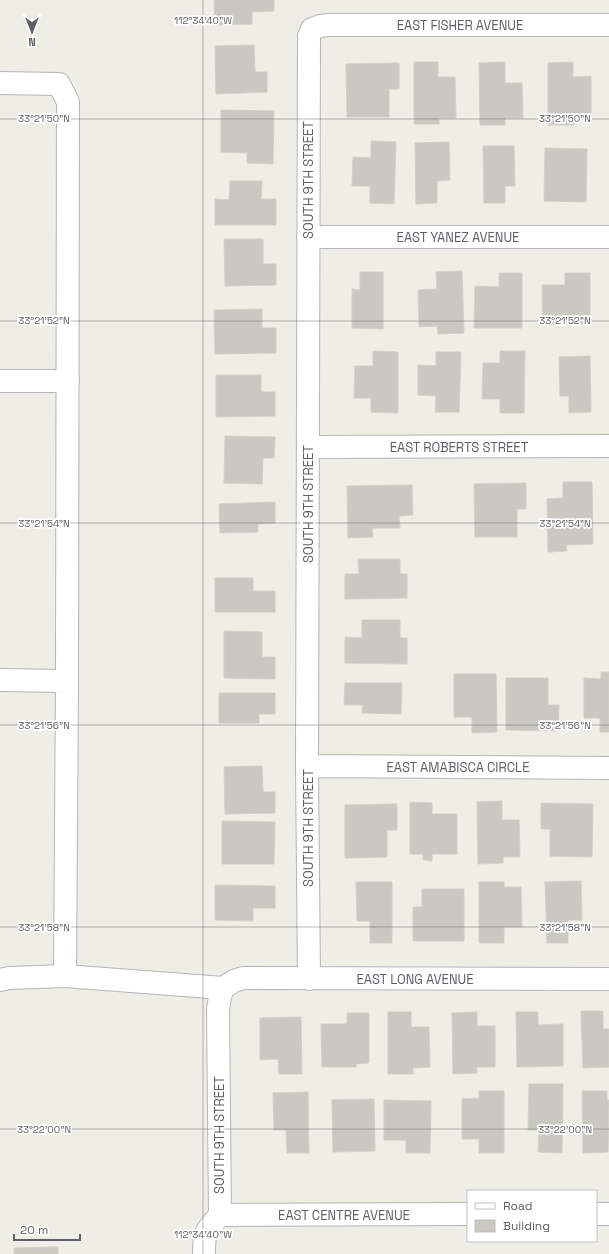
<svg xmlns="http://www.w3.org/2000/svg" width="609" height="1254" font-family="'Space Grotesk',sans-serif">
  <rect width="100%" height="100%" fill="#eeede6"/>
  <path fill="#c9c8c2" stroke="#d2cfc5" d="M214 0H274V11L252 12V24L215 25Z
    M254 45 255 72H267V92L216 94 215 46Z
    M414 62H438V77H455L456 118H439V124H414Z
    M505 62V83H522L523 118H505V125H480L479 63Z
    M573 62V77L591 76V118H574V125H548V63Z
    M399 63V89H389V117H347L346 64Z
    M221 110 274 111 273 164 247 163V153L221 152Z
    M371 141 396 142 394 204 370 203V186H352L353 157 371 158Z
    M449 142 450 180 437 181V203L416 204 415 143Z
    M483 146H514L515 186H505V203H484Z
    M545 148 587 149 586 202 544 201Z
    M230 181H262L261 199H276V225H215V199L229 200Z
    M224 239H263V264H276V285L225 286Z
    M462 271 464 333 438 334 437 326 419 327 418 290 437 289 436 272Z
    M360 272H383V329L352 328V289L360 290Z
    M499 273H522V328H474L475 286 499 287Z
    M565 273H590V324H543L542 285H565Z
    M262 309V328H276V353L215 354 214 310Z
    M373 351 398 352V413L371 412V398H354L355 366H373Z
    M500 351H525L524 413H500V399H482L483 363H500Z
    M436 352H461L459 412H435L436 396 418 395V365L436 366Z
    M590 356 591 412 569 413V396H560L559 357Z
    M216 375H261V392H275V416L216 417Z
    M225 436 275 437 274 458H263L262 484 224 483Z
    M563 482H592L593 544 566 545 567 551 548 552 547 499 563 498Z
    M526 483V509H517V537H475L474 484Z
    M412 485 413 515 399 516 400 528H372L373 537 348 538 347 486Z
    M275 502V523L258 524V532L220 533 219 504Z
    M358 559H400V574H407V598L345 599V574H359Z
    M215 578H253V591H275V612H215Z
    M362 620H400V638H407V664L345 663V637L362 638Z
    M224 631 262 632V657H275V679L224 678Z
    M601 672H609V732H600V718H584V678L601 679Z
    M454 674H496L497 732 472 733V717H454Z
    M506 678H548V705H559L558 731 506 730Z
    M345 683H402L401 714 362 713 363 705H344Z
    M219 693H275V714H259V723H219Z
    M262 766 263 792H275V813L225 814 224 767Z
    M502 801V820H519L520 857H503V863L478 864 477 802Z
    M410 802 432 803V814H457V854H432V861L423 860V854H410Z
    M541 803 593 804 592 857 550 856V829H541Z
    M397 804V830H387V857L345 858V805Z
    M222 821 275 822 274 864H222Z
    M581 881 582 920H568V943H547L545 882Z
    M356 882H392V943H370V921H357Z
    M479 882H504V887H521L522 927H504V943H479Z
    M215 885 275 886V908H253V921L215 920Z
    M422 889H464V941H413V907H422Z
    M581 1011H603V1029H609V1067L583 1068Z
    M388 1012H411V1027H429L430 1067 413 1068V1074H388Z
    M477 1012V1026H495V1067H477V1073L453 1074 452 1013Z
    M516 1012H538V1025L563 1024V1066L517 1067Z
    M347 1013H369V1063L356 1064V1067H322L321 1024H347Z
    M301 1017 302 1074H279L278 1059 260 1060V1018Z
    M529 1084H563L562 1153 538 1152 539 1130H528Z
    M479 1091H504V1153H479V1139H462V1099L479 1098Z
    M582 1091H607V1100H609L608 1152 583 1153Z
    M308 1092 309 1153H287L286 1130H274L273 1093Z
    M374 1099 375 1151 333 1152 332 1100Z
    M384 1100 431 1101 430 1153H406V1140H384Z
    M58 1247V1254H14V1248Z"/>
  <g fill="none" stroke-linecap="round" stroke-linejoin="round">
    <defs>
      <path id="street" d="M0 83 59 84 68 102 67 681 65 976
        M308 237H609
        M0 381H68
        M308 447 609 446
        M0 680 67 681
        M307 766 609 768
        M309 979 307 766 309 36 312 29 320 26 329 25H609
        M0 980 9 978 65 976 223 988
        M223 988 234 981 243 978 609 979
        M596 1214H609
        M220 1215 468 1214
        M204 1254C204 1232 205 1232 220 1215L218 1009 220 997 223 988"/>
    </defs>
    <use href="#street" stroke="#b3b5b9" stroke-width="24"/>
    <use href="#street" stroke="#fff" stroke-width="22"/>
  </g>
  <path fill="none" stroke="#5d6064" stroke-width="1" stroke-opacity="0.45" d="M203 0V1254M0 119H609M0 321H609M0 523H609M0 725H609M0 927H609M0 1129H609"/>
  <g text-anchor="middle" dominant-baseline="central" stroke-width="3.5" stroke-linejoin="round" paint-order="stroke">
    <g font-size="13" fill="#5d6064" stroke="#fff">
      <text x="460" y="25">EAST FISHER AVENUE</text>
      <text transform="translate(308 180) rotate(-90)">SOUTH 9TH STREET</text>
      <text x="458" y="237">EAST YANEZ AVENUE</text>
      <text x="459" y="447">EAST ROBERTS STREET</text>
      <text transform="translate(308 504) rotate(-90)">SOUTH 9TH STREET</text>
      <text x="458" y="767">EAST AMABISCA CIRCLE</text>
      <text transform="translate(308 828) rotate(-90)">SOUTH 9TH STREET</text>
      <text x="415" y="979">EAST LONG AVENUE</text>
      <text transform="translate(219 1135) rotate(-90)">SOUTH 9TH STREET</text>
      <text x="344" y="1215">EAST CENTRE AVENUE</text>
    </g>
  </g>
  <g font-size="10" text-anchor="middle" fill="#5d6064" stroke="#fff" stroke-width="3.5" stroke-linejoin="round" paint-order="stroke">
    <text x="203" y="24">112°34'40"W</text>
    <text x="565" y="122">33°21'50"N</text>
    <text x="44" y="122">33°21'50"N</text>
    <text x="565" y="324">33°21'52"N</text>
    <text x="44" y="324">33°21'52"N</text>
    <text x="565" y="527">33°21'54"N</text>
    <text x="44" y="527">33°21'54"N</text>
    <text x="44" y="729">33°21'56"N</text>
    <text x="565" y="729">33°21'56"N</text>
    <text x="44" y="931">33°21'58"N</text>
    <text x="565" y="931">33°21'58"N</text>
    <text x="44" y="1133">33°22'00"N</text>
    <text x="565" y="1133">33°22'00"N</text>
    <text x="203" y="1238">112°34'40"W</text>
  </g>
  <rect x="467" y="1190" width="130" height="52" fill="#ffffff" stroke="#bebfc1"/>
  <rect x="475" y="1203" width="20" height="6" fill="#ffffff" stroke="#bebfc1"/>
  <text x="503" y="1210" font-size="12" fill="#5d6064">Road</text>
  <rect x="475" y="1220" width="20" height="12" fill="#c9c8c2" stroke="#bebfc1"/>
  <text x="503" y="1230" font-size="12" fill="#5d6064">Building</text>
  <g transform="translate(32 32) rotate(180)" stroke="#ffffff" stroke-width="3" paint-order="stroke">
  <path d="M0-3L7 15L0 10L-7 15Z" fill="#5d6064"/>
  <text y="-6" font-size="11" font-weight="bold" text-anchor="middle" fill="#5d6064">N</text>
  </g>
  <path d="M14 1234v6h66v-6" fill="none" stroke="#5d6064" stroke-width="2"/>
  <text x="20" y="1234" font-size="12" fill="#5d6064" stroke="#ffffff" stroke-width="3" paint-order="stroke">20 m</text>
</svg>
